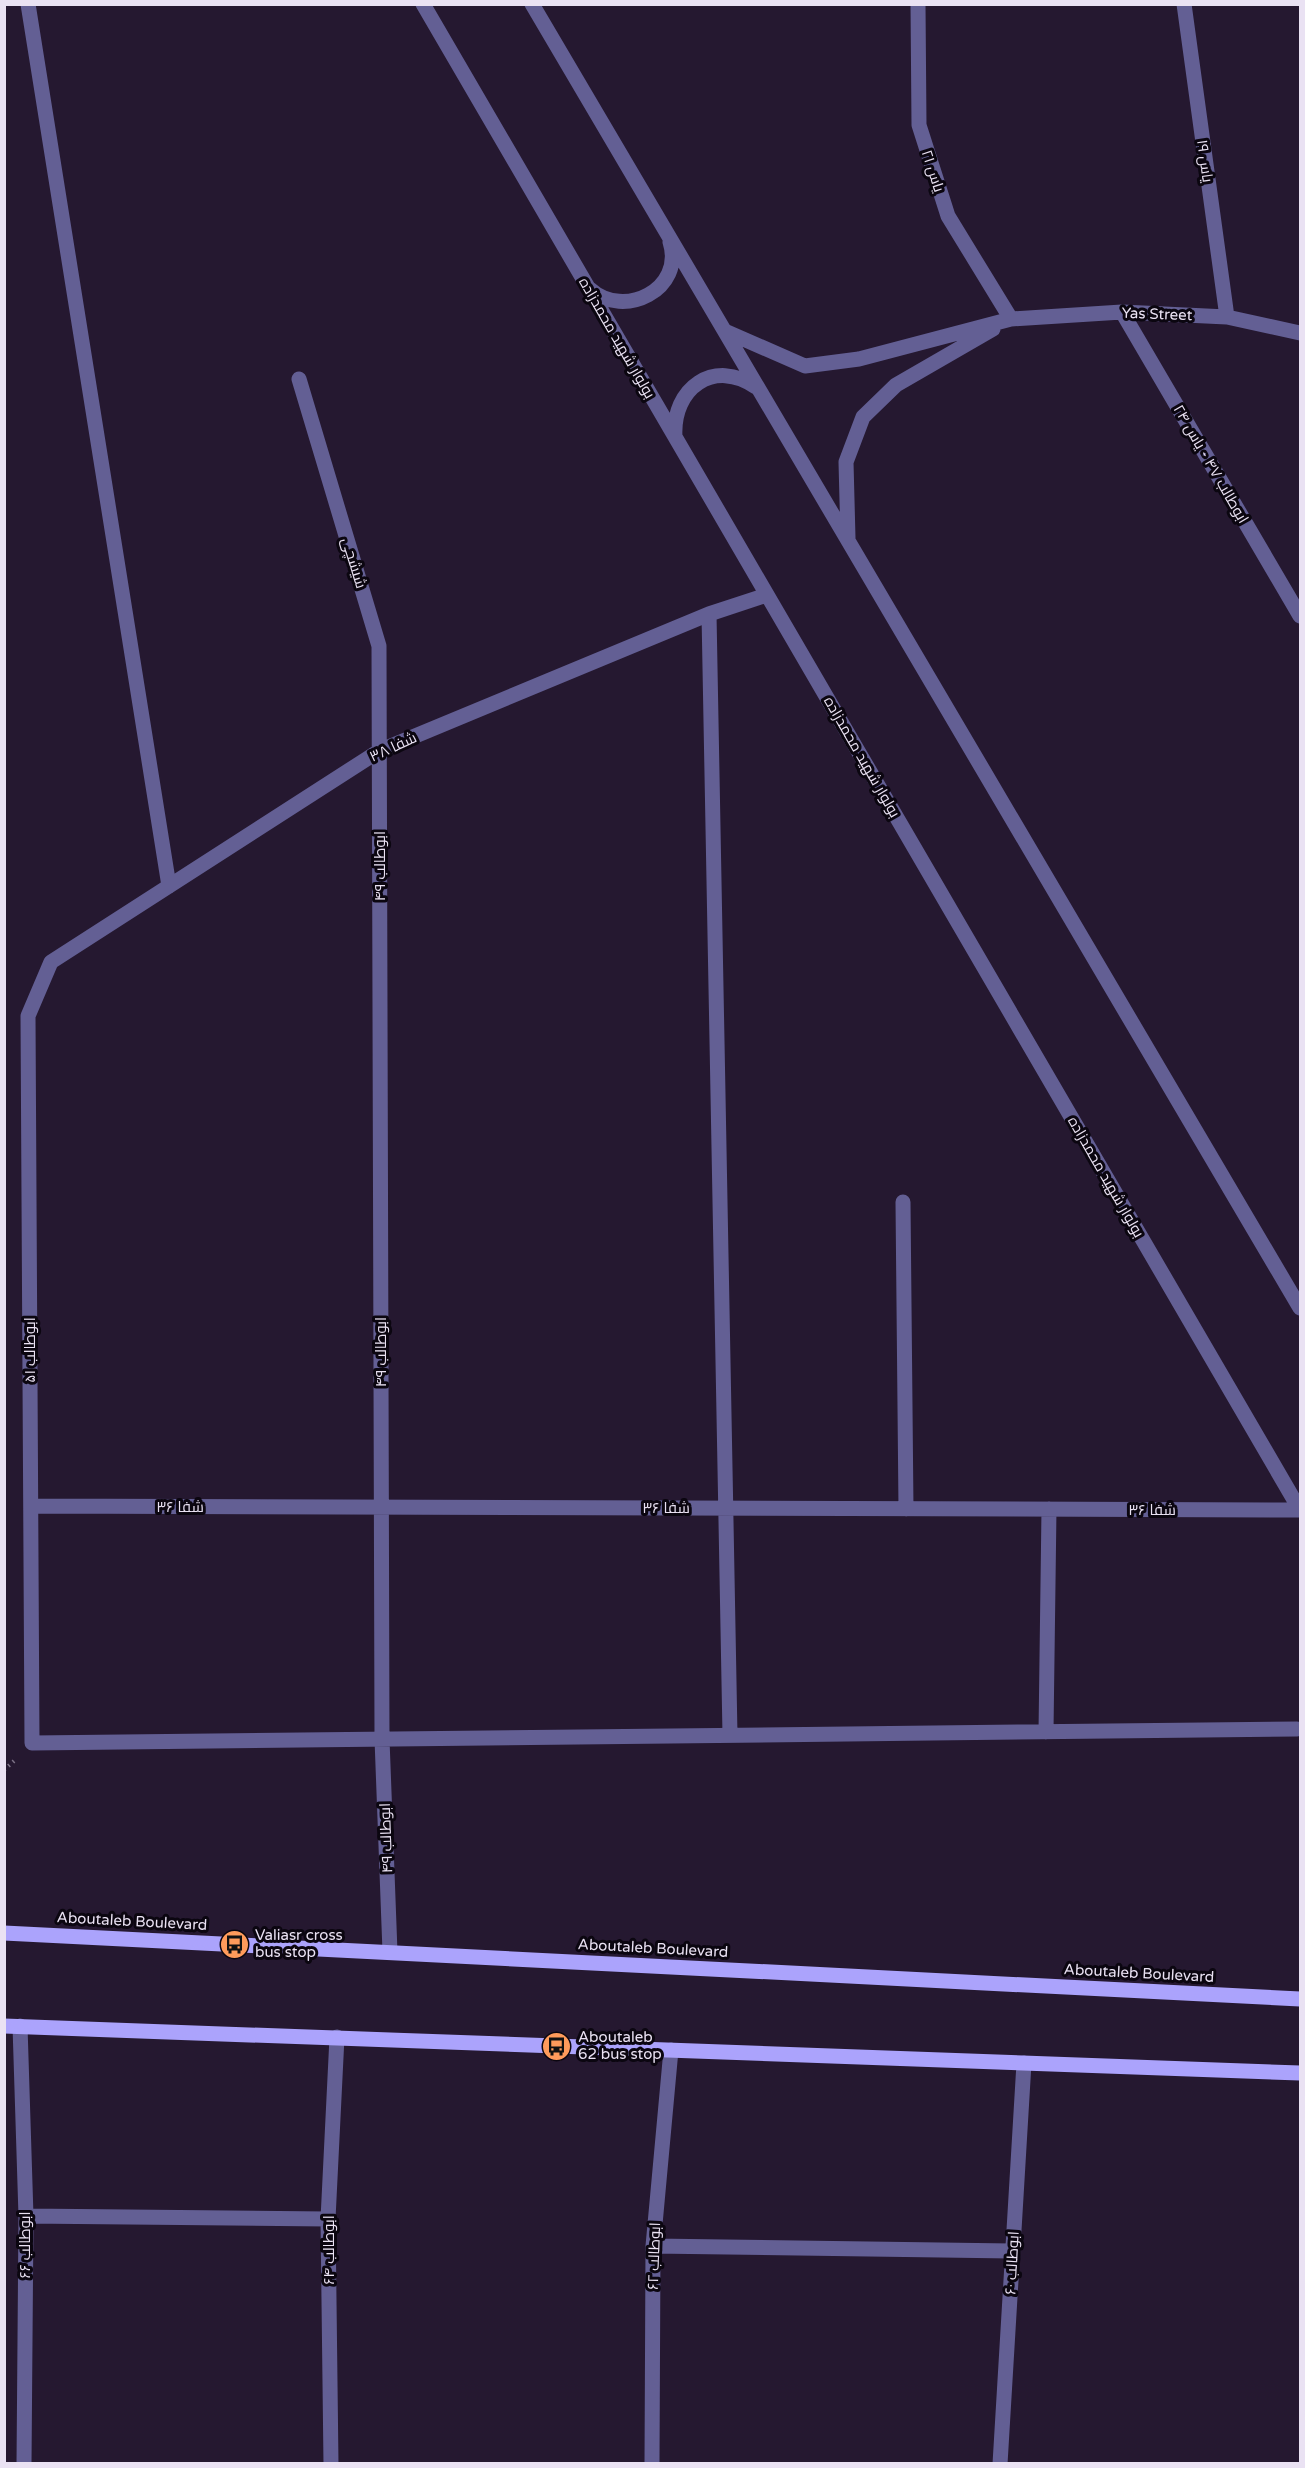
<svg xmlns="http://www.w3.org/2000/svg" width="1305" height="2468" font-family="'Varela Round',Cairo,sans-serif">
  <rect width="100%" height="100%" fill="#251830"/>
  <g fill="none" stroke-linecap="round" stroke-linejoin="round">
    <path stroke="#7d7287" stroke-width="4" stroke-dasharray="1.5 4.5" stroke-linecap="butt" d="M4 1770 14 1761"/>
    <path stroke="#635f94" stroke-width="15" d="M28 4 169 886
      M423 4 1300 1510
      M532 4 1300 1308
      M918 4 919 125 948 216 1011 319
      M1184 4 1227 317
      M590 289C624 320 685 289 670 242
      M1122 312 1300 616
      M725 331 805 366 859 359 1011 319 1122 312 1227 317 1300 333
      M299 379 379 646 382 1739 390 1952
      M675 437C672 388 714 358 756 387
      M848 538 846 462 863 417 896 385 993 329
      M767 595 709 614 379 751 51 962 28 1016 32 1743 1297 1729
      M709 614 730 1735
      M903 1202 906 1509
      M31 1506 1300 1510
      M1046 1732 1049 1509
      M20 2026 26 2216 24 2464
      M26 2216 328 2219
      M653 2246 1012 2251
      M331 2464 328 2219 337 2037
      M652 2464 653 2246 671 2050
      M1000 2464 1024 2063"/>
    <path stroke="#aba3fc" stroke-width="15" d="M4 1933 1300 1999
      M4 2026 1300 2073"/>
  </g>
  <defs>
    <symbol id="bus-disc" viewBox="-11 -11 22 22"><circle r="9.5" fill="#ff9b5b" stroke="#0b0610"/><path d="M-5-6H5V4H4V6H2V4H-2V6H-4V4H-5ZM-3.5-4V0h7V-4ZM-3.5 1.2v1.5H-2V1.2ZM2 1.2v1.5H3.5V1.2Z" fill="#111"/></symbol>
  </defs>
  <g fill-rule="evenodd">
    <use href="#bus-disc" x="218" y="1928" width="33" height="33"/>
    <use href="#bus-disc" x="540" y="2030" width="33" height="33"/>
  </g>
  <g text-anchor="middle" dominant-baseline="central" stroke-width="6" stroke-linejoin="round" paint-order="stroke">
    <g font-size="15" fill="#eae2f3" stroke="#0b0610">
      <text transform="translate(1205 161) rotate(82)">یاس ۱۹</text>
      <text transform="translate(933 171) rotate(72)">یاس ۲۱</text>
      <text transform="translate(1157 314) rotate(2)">Yas Street</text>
      <text transform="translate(617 338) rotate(60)">بولوار شهید محمدزاده</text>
      <text transform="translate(1211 464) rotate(60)">ابوطالب ۴۷ - یاس ۲۴</text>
      <text transform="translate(354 563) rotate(73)">شیشچی</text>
      <text transform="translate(393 747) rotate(-25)">شفا ۳۸</text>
      <text transform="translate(862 757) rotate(60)">بولوار شهید محمدزاده</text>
      <text transform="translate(380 866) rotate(-90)">ابوطالب ۴۹</text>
      <text transform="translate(1106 1177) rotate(60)">بولوار شهید محمدزاده</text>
      <text transform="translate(30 1350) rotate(-90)">ابوطالب ۵۱</text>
      <text transform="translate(381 1352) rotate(-90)">ابوطالب ۴۹</text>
      <text x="180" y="1507">شفا ۳۶</text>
      <text x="666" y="1508">شفا ۳۶</text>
      <text x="1152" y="1510">شفا ۳۶</text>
      <text transform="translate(386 1838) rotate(-92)">ابوطالب ۴۹</text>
      <text transform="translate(132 1921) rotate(3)">Aboutaleb Boulevard</text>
      <text transform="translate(653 1948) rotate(3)">Aboutaleb Boulevard</text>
      <text transform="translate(1139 1973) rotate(3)">Aboutaleb Boulevard</text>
      <text transform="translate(25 2245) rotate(-90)">ابوطالب ۶۶</text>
      <text transform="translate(329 2250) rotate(-90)">ابوطالب ۶۴</text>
      <text transform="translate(654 2256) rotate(-88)">ابوطالب ۶۲</text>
      <text transform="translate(1012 2263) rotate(-87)">ابوطالب ۶۰</text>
    </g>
    <g font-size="15" fill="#eae2f3" stroke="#0b0610" text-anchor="start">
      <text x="255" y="1935">Valiasr cross<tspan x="255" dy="17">bus stop</tspan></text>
      <text x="578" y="2037">Aboutaleb<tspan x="578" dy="17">62 bus stop</tspan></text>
    </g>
  </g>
  <rect width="1305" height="2468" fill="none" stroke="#eae2f3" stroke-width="12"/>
</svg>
